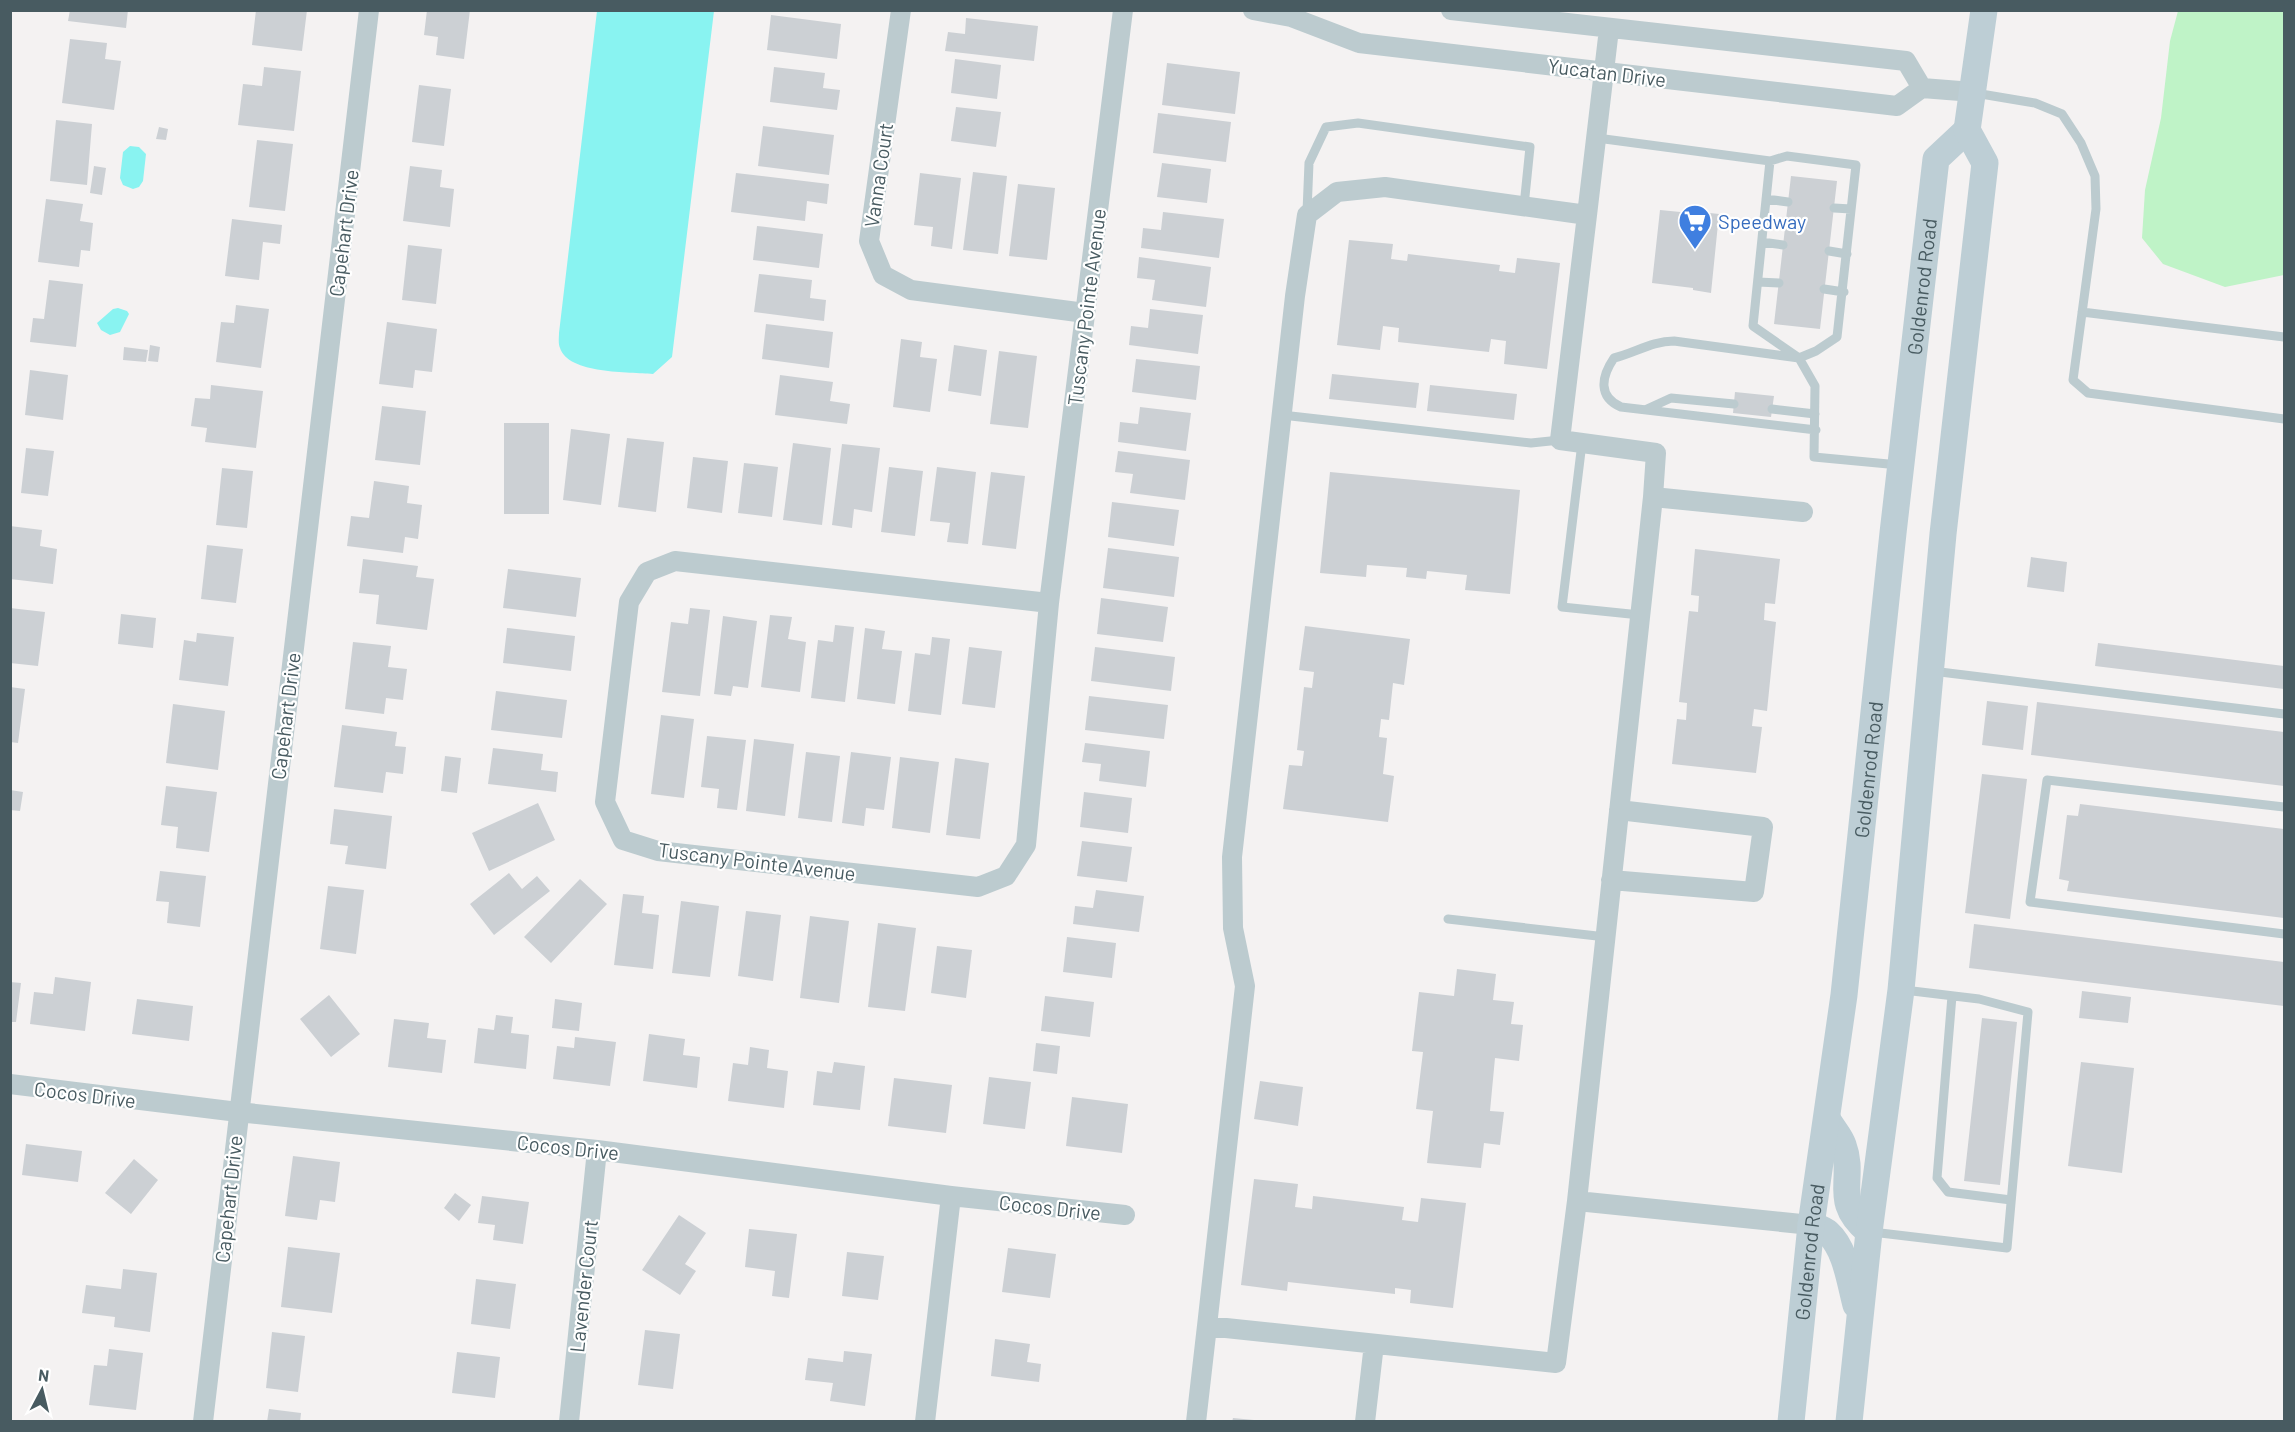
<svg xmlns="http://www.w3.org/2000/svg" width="2295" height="1432" font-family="Barlow,sans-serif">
  <rect width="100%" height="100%" fill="#f4f2f2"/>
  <path fill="#bff3c7" d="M2178 11H2284V275L2225 287 2163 264 2142 238 2145 190 2161 118 2170 41Z"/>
  <path fill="#89f3f1" d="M597 11H714L672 357 653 374C630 372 568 374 560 348 558 344 559 337 559 333Z
    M130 146 139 147 146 154 143 181 139 187 133 189 123 185 120 178 123 152Z
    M118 308 127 311 129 314 120 332 110 335 101 330 97 323 113 309Z"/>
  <path fill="#ccd0d4" d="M70 10H128L126 28 68 21Z
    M256 10H307L302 51 252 45Z
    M427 10H470L464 59 436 55 438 37 424 35Z
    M771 15 841 24 837 59 767 50Z
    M966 18 1038 26 1034 61 945 51 948 32 965 34Z
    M70 39 107 43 105 59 121 61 114 110 62 103Z
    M955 59 1001 65 997 99 951 93Z
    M1167 63 1240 72 1235 114 1162 105Z
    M264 67 301 71 294 131 238 125 243 84 262 86Z
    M774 67 825 73 823 88 840 90 837 110 770 102Z
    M419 85 451 89 444 146 412 142Z
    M956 107 1001 112 996 147 951 141Z
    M1158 113 1231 122 1226 162 1153 153Z
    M56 120 92 124 87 185 50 181Z
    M763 126 834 135 829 175 758 166Z
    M159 127 168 129 166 140 156 139Z
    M257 140 293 144 285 211 249 207Z
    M1162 163 1211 169 1207 203 1157 197Z
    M94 166 106 168 102 195 90 193Z
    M410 166 442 170 440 187 454 189 450 227 403 221Z
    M973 172 1007 176 998 254 963 250Z
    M736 173 829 184 827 204 807 201 805 221 731 212Z
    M920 173 961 178 952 249 931 246 933 227 914 225Z
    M1791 176 1837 181 1820 329 1774 324Z
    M1018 184 1055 188 1047 260 1009 256Z
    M46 199 83 204 80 221 93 223 90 251 81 250 79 267 38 262Z
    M1660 210 1701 214V212L1719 214 1711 293 1693 290V288L1652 283Z
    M1163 212 1224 219 1219 258 1141 248 1143 228 1161 230Z
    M232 219 282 225 280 244 263 242 259 280 225 276Z
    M757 226 823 234 819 268 753 260Z
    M1349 240 1393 244 1391 259 1407 261 1408 254 1500 265 1499 271 1515 273 1517 258 1560 263 1547 369 1504 364 1506 341 1491 339 1489 352 1398 342 1399 328 1383 326 1380 350 1337 345Z
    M408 245 442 249 436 304 402 300Z
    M1139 257 1211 267 1206 307 1152 300 1155 280 1137 278Z
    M759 274 812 280 810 298 826 300 824 321 754 312Z
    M49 280 83 284 76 347 30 342 33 318 44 319Z
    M236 305 269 309 261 368 216 362 221 322 234 323Z
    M1150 309 1203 315 1198 354 1129 345 1131 326 1148 328Z
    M387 322 437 329 432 372 415 370 413 388 379 384Z
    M766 324 833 332 829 368 762 359Z
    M901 339 922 342 920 357 937 359 930 412 893 407Z
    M150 345 160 347 158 362 148 361Z
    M954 345 987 350 981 396 948 391Z
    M124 347 148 350 146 362 123 360Z
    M999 351 1037 356 1028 428 990 424Z
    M1136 359 1200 366 1196 400 1132 392Z
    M30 370 68 375 63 420 25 415Z
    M1332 374 1419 383 1416 408 1329 399Z
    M780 375 833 382 830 401 850 404 847 424 775 415Z
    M211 385 263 391 256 448 205 442 207 428 191 426 195 398 210 399Z
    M1430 385 1517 394 1514 420 1427 411Z
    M1735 392 1774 396 1771 417 1733 413Z
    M382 406 426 411 420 465 375 460Z
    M1140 407 1191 413 1186 451 1118 442 1120 422 1138 424Z
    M504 423H549V514H504Z
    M571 429 610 434 601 505 563 500Z
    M627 438 664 442 656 512 618 507Z
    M793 443 831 448 822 525 783 520Z
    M842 444 880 448 872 512 854 509 852 528 832 525Z
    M26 448 54 451 48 496 21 493Z
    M1118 451 1190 460 1185 500 1130 493 1133 474 1115 472Z
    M693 457 728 461 722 513 687 508Z
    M744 463 778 467 772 517 738 513Z
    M889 467 923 471 915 536 881 532Z
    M937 467 976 472 968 544 947 542 950 523 930 521Z
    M222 468 253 471 247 528 216 525Z
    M991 472 1025 476 1016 549 982 545Z
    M1330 472 1520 490 1510 594 1465 590 1467 575 1427 571 1426 579 1406 577 1407 568 1367 565 1366 577 1320 573Z
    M374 481 409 486 407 503 422 505 418 539 405 537 403 553 347 546 351 516 369 518Z
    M1112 502 1179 510 1174 546 1108 537Z
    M10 526 42 530 40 546 57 549 53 584 10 579Z
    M207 545 243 549 236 603 201 599Z
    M1108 548 1179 557 1174 597 1103 588Z
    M1695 549 1780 559 1775 604 1765 603 1764 620 1776 622 1767 711 1754 709 1752 726 1762 727 1756 773 1672 764 1677 719 1686 720 1687 703 1679 702 1689 611 1698 612 1699 596 1691 595Z
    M2031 557 2067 562 2064 592 2027 587Z
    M363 559 418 566 416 577 434 579 427 630 376 624 379 595 359 593Z
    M508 569 581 578 576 617 503 608Z
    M1101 598 1168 607 1163 642 1097 634Z
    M10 608 45 612 38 666 10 663Z
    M690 608 710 610 700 696 662 692 671 622 688 624Z
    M121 614 156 618 153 648 118 644Z
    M770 615 792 617 788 639 806 642 800 692 761 687Z
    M723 616 757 621 748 688 733 686 731 696 714 694Z
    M835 625 854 627 845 702 811 698 818 640 833 642Z
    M1305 626 1410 639 1404 685 1393 683 1389 720 1381 719 1379 737 1387 738 1383 774 1394 776 1388 822 1283 809 1289 765 1302 766 1304 751 1297 750 1304 687 1312 688 1314 672 1299 670Z
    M507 628 575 636 571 671 503 663Z
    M865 628 885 631 882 649 902 651 895 704 857 699Z
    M197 633 234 637 228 686 179 680 184 640 196 642Z
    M932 637 950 639 941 715 908 711 915 653 930 655Z
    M353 642 391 646 388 667 407 669 403 700 386 698 384 714 345 709Z
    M2098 643 2284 666V689L2095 666Z
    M969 647 1002 651 995 708 962 704Z
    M1095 647 1175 657 1171 691 1091 681Z
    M10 687 25 689 18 743 10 742Z
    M496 691 567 700 562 738 491 730Z
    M1089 696 1168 705 1164 739 1085 730Z
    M1987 701 2028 706 2023 750 1982 745Z
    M2037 702 2284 732V786L2031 755Z
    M173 704 225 711 218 770 166 763Z
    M661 715 694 719 684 798 651 794Z
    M342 725 397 732 395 746 406 747 403 774 386 772 383 793 334 787Z
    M707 736 746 740 737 810 717 808 719 789 701 787Z
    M754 739 794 744 785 816 746 811Z
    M1085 743 1150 751 1146 787 1099 781 1101 764 1082 762Z
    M493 748 543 754 541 770 558 772 556 792 488 784Z
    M806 752 840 756 832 822 798 818Z
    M851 752 891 757 884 810 866 808 864 826 842 823Z
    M445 756 461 758 457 793 441 791Z
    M900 757 939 762 930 833 892 828Z
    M955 758 989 763 980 839 946 835Z
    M1982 774 2027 779 2010 919 1965 913Z
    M166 786 217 792 209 852 176 848 178 827 161 825Z
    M10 790 23 792 20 811 10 810Z
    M1084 792 1132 798 1128 833 1080 827Z
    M538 803 555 840 489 871 472 833Z
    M2080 804 2284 829V918L2067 891 2069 881 2059 879 2067 815 2078 816Z
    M334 809 392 816 386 869 345 864 348 846 330 844Z
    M1082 841 1132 847 1127 882 1077 876Z
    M160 871 206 876 200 927 167 923 169 902 156 901Z
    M509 873 522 889 537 876 550 891 494 935 470 904Z
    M580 879 607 904 551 963 524 937Z
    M328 886 364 890 356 954 320 949Z
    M1096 890 1144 896 1139 932 1073 924 1075 906 1093 908Z
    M623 894 644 896 642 913 659 915 653 969 614 965Z
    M681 901 719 906 710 977 672 973Z
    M746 911 781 915 773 981 738 976Z
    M810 916 849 921 839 1003 800 998Z
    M878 923 916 928 905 1011 868 1007Z
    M1974 924 2284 962V1006L1969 968Z
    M1067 937 1116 943 1112 978 1063 972Z
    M937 946 972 950 966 998 931 993Z
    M1457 969 1496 974 1493 1000 1514 1002 1511 1024 1523 1025 1519 1061 1495 1058 1490 1111 1504 1112 1500 1145 1484 1143 1481 1168 1427 1163 1433 1111 1416 1109 1423 1052 1412 1051 1419 992 1454 996Z
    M55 977 91 982 85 1031 30 1024 34 992 53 994Z
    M10 982 21 983 16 1022H10Z
    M2082 991 2131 997 2128 1023 2079 1018Z
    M329 995 360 1034 331 1057 300 1019Z
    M1045 996 1094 1002 1090 1037 1041 1031Z
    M137 999 193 1006 189 1041 132 1034Z
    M555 999 582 1003 579 1031 552 1028Z
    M496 1015 513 1017 511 1033 529 1035 526 1069 474 1063 478 1028 494 1030Z
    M1982 1018 2017 1022 2000 1185 1964 1181Z
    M394 1019 429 1023 427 1038 446 1040 442 1073 388 1067Z
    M649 1034 685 1039 683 1055 700 1057 697 1088 643 1081Z
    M575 1037 616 1042 610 1086 553 1079 557 1046 574 1048Z
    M1036 1043 1060 1046 1057 1074 1033 1071Z
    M750 1047 769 1050 767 1068 788 1071 784 1108 728 1101 733 1063 748 1065Z
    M834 1062 865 1066 860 1110 813 1105 817 1071 832 1073Z
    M2081 1062 2134 1068 2122 1173 2068 1166Z
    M989 1077 1031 1082 1025 1129 983 1124Z
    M894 1078 952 1085 946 1133 888 1126Z
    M1260 1081 1303 1087 1298 1126 1254 1119Z
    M1072 1097 1128 1104 1122 1153 1066 1146Z
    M26 1144 82 1151 78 1182 22 1175Z
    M293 1156 340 1162 335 1202 320 1200 317 1220 285 1216Z
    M134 1159 158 1180 131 1214 105 1193Z
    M1254 1179 1298 1184 1295 1207 1312 1209 1313 1196 1404 1207 1402 1220 1418 1222 1421 1198 1466 1203 1453 1308 1410 1303 1411 1290 1395 1288V1294L1288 1282 1287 1291 1241 1285Z
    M455 1193 471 1205 459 1221 444 1208Z
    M482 1196 529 1202 523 1244 493 1240 495 1225 478 1223Z
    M679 1215 706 1233 685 1264 696 1271 680 1295 642 1270Z
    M749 1229 797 1234 789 1298 772 1296 775 1271 745 1267Z
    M288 1247 340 1253 332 1313 281 1307Z
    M1008 1248 1056 1254 1050 1298 1002 1292Z
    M847 1252 884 1256 878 1300 842 1296Z
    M123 1269 157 1273 150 1332 114 1327 115 1317 82 1313 86 1285 121 1289Z
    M476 1279 516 1284 510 1329 471 1324Z
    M645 1330 680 1334 673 1389 638 1385Z
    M272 1332 305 1336 298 1392 266 1388Z
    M995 1339 1030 1344 1027 1362 1041 1364 1039 1382 991 1376Z
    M109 1349 143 1353 136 1410 89 1405 94 1365 107 1366Z
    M844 1351 872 1354 865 1406 830 1401 833 1383 805 1380 808 1358 843 1362Z
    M457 1352 500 1357 495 1398 452 1393Z
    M269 1409 301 1413 300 1422H267Z
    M1233 1418 1254 1420V1422H1232Z"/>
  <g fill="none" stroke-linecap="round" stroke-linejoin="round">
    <path stroke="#bccbcf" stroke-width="9" d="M1975 93 2035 103 2062 114 2081 143 2095 176 2096 209 2073 380 2088 393 2284 419
      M1597 138 1770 161 1753 326 1799 358 1815 386 1814 457 1899 465
      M1770 161 1787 156 1856 165 1837 337 1816 351 1799 358 1674 341C1652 341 1635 353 1614 358 1601 377 1598 397 1621 407L1816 430
      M1766 199 1788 202
      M1834 208 1851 209
      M1307 212 1309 163 1326 127 1358 123 1530 147 1524 206
      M1762 242 1783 245
      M1829 251 1847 254
      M1758 282 1779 283
      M1824 289 1844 292
      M2082 312 2284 337
      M1647 409 1671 398 1734 404
      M1772 409 1815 414
      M1282 415 1531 443 1560 440
      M1582 443 1562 607 1640 615
      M1932 671 2284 714
      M2284 807 2047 780 2030 902 2284 934
      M1448 919 1606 937
      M1952 996 1937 1178 1948 1192 2011 1200
      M1872 1232 2007 1248 2028 1012 1979 999 1904 990"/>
    <path stroke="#bccbcf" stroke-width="20" d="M901 10 869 241 883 275 911 290 1085 313
      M1253 10 1291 17 1359 43 1897 106 1922 88 1973 92
      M1451 10 1906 61 1922 88
      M1587 215 1560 440 1656 453 1653 497 1803 512
      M1049 603 675 561 647 572 629 602 605 802 623 840 658 851 978 887 1006 876 1026 845 1049 603 1123 10
      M1611 880 1754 892 1763 827 1619 810
      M10 1084 238 1112 597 1150 951 1196 1125 1215
      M1577 1201 1653 497
      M1207 1326 1245 986 1233 928 1232 857 1295 296 1307 215 1337 192 1385 187 1587 215 1609 29
      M203 1422 369 10
      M569 1422 597 1150
      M925 1422 951 1196
      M1196 1422 1207 1326 1556 1363 1577 1201 1811 1225
      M1365 1422 1374 1344"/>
    <g stroke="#bdced5" stroke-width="27">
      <path d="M1828 1120C1832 1128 1840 1136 1843 1145 1856 1180 1831 1201 1869 1232"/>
      <path d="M1811 1225C1816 1227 1824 1229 1828 1233 1846 1249 1850 1283 1856 1305"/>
      <path id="s1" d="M1791 1422 1811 1225 1844 995 1893 533 1936 159 1967 130"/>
      <path d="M1849 1422 1869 1232 1901 990 1943 534 1985 163 1967 130 1984 10"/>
    </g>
  </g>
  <defs>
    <symbol id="supermarket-pin" viewBox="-11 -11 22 30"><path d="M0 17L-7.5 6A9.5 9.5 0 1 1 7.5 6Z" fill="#3f7fe0" stroke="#fff"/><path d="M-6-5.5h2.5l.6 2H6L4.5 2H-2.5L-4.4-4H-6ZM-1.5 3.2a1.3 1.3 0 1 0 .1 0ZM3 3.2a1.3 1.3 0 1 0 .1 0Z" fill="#fff"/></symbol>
  </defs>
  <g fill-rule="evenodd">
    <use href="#supermarket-pin" x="1676" y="202" width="38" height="52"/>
  </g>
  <g text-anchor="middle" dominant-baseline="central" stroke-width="4.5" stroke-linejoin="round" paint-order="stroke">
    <g font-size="20" fill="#485b61" stroke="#fff">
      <text transform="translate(1607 72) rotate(7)">Yucatan Drive</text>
      <text transform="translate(878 175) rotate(-82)">Vanna Court</text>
      <text transform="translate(343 233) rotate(-83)">Capehart Drive</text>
      <text stroke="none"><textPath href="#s1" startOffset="1143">Goldenrod Road</textPath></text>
      <text transform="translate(1086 307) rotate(-83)">Tuscany Pointe Avenue</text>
      <text transform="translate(285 716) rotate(-83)">Capehart Drive</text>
      <text stroke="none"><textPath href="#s1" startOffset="657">Goldenrod Road</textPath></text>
      <text transform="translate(757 861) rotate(7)">Tuscany Pointe Avenue</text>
      <text transform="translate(85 1094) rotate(7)">Cocos Drive</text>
      <text transform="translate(568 1147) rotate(6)">Cocos Drive</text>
      <text transform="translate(228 1199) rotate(-84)">Capehart Drive</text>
      <text transform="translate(1050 1207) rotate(6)">Cocos Drive</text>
      <text stroke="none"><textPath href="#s1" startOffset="171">Goldenrod Road</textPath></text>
      <text transform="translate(583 1286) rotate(-84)">Lavender Court</text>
    </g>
    <g font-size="20" fill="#366cbe" stroke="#fff" text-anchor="start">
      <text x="1718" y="221">Speedway</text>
    </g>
  </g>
  <rect width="2295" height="1432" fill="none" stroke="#485b61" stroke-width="24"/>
  <g transform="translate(42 1390) rotate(7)" stroke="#ffffff" stroke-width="4.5" paint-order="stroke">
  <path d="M0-4.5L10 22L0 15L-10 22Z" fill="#485b61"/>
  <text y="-9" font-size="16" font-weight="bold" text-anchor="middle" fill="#485b61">N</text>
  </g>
</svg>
